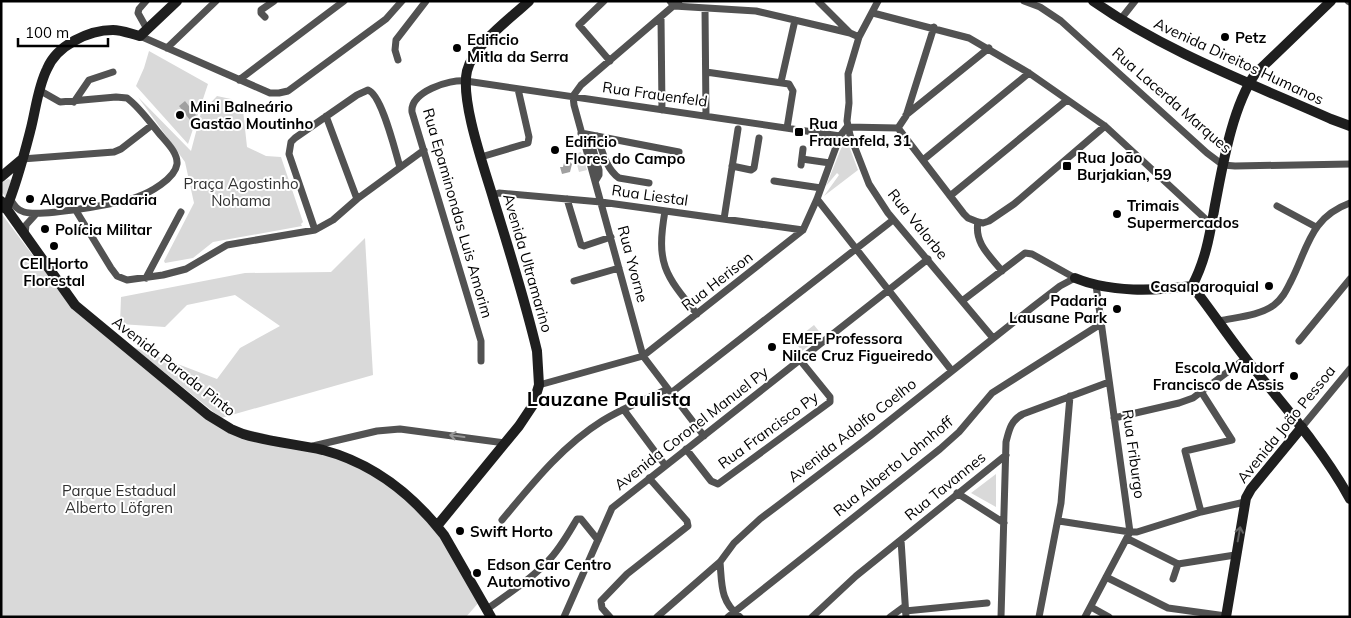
<svg xmlns="http://www.w3.org/2000/svg" width="1351" height="618" font-family="Mulish,sans-serif">
  <rect width="100%" height="100%" fill="#fff"/>
  <path fill="#d9d9d9" d="M149 51 208 84 188 144 136 86 144 68Z
    M217 96 231 99 243 110 247 147 266 156 281 157 303 222 301 224 302 226 213 242 193 258 165 263 164 261 194 203 185 162 138 97 191 151 201 113Z
    M844 144 849 146 858 170 824 196 839 175 837 173 826 186 842 146Z
    M581 152 587 170 579 172 574 154Z
    M8 179 11 180 7 199 1 191V183Z
    M1 213 34 257 75 306 219 423 286 439 349 459 403 496 435 529 480 601 466 617H1Z
    M365 238 373 375 221 418 133 347 217 379 240 348 280 326 235 295 187 305 165 327 120 324 121 297 245 273 331 272Z
    M814 325 822 335 802 351 794 341Z
    M996 474V507L971 493Z"/>
  <path fill="#a0a0a0" d="M185 101 196 115 190 120 179 106Z
    M570 162 572 164 570 172 562 174 560 167H563L564 163Z"/>
  <g fill="none" stroke-linecap="round" stroke-linejoin="round">
    <path stroke="#525252" stroke-width="7" d="M146 1 139 9 138 13 147 29
      M604 1 579 25 610 61
      M670 1 674 6 756 11 850 33 859 37
      M679 1 581 85 573 96 574 105 643 356 704 436
      M818 1 850 33
      M878 1 859 37 848 74 849 103 847 121 850 135 869 184 888 213 993 338
      M1024 1 1040 7 1061 21 1207 153 1223 165 1235 166 1350 164
      M1348 1 1350 2
      M705 8 706 116
      M873 13 969 38 1029 73 1105 126 1212 225
      M265 17 261 13V10L274 1
      M661 17 662 110
      M1120 20 1135 1
      M140 36 270 93H279L288 91 386 19 402 1
      M167 48 216 1
      M398 60 395 50 396 40 426 1
      M706 72 789 84 793 91 787 128
      M239 80 344 1
      M781 82 795 20
      M74 102 89 80 113 72
      M906 115 989 48
      M326 116 357 199
      M847 127 898 128 964 214 968 218 978 222 983 223 989 221 1014 204 1105 126
      M898 128 906 116 934 27
      M581 133 679 152
      M589 135 599 170V175L596 180
      M597 136C602 150 606 169 619 178L649 183
      M481 157 528 143 529 137 518 89
      M22 159 114 152 121 149 152 125
      M802 159 830 163
      M923 160 1029 73
      M801 165 803 149
      M732 166 751 170 754 168 759 138
      M774 181 821 188
      M492 195 499 193 601 202 803 230
      M950 196 1067 100
      M10 199C14 205 17 210 24 212 40 217 119 204 137 197 149 193 175 179 177 164 178 152 165 141 158 132 149 121 139 107 127 98L116 97 60 102 39 90
      M567 199 581 245 584 246 611 237
      M817 199 952 371
      M1277 206 1316 227
      M75 209 111 268 117 276 127 280 163 275 186 269 227 245 315 230 333 220 357 199 424 150
      M665 211C656 263 664 274 697 314
      M724 219 738 129
      M978 222C974 243 990 256 1002 271
      M315 230 289 154 291 142 295 138 357 95 368 90C382 95 395 151 400 167
      M25 234 26 225 36 214
      M146 278 181 212
      M574 281 619 268
      M962 301 1025 253 1032 254 1075 278
      M1219 321C1237 317 1259 316 1274 305 1282 299 1286 291 1290 283 1308 249 1309 218 1350 203
      M1299 341 1350 279
      M481 361V341L412 112C410 92 449 79 466 81L840 136
      M539 385 643 356 803 230 817 199 840 136 847 127
      M671 393 893 220
      M624 410 665 465
      M1114 418 1179 403 1193 398 1246 358
      M1302 427 1350 369
      M313 446 377 431 400 429 505 443
      M686 449 711 481 718 484 830 402V397L800 360
      M957 493 1004 523
      M1201 512 1185 451 1232 440 1202 393
      M502 520C532 484 562 446 602 421 623 408 646 399 668 389
      M1059 521 1130 532H1137L1201 512 1245 502
      M1128 539 1178 564 1235 555
      M901 540 906 617
      M720 562C722 585 720 601 740 617
      M1106 577 1168 608 1226 616
      M1173 579 1178 564
      M1091 607 1109 617
      M487 609C508 594 530 580 548 561 560 549 568 534 577 519H581L598 540
      M905 611 987 603
      M564 617 612 508 928 259
      M610 617 602 608 601 601 627 574 688 526 687 521 649 478
      M657 617 720 562 734 543 760 519 870 436 1034 306 1060 286 1075 278
      M728 617 940 449 959 432 992 393 1096 327 1101 325
      M812 617 856 576 1006 455
      M890 617 905 606
      M1001 617 1006 442C1009 430 1011 420 1023 414L1109 382
      M1039 617 1061 503 1070 396
      M1085 617 1130 532 1096 285"/>
    <path stroke="#1f1f1f" stroke-width="10" d="M1093 1C1166 52 1250 83 1331 119L1350 126
      M1 177 21 160
      M1 201 75 305 208 415 231 429 243 434C269 442 296 444 323 450 372 463 413 495 444 535L491 617
      M6 209C17 183 24 155 31 128 36 108 38 87 47 69 57 45 89 30 113 30 122 30 131 34 140 36L177 1
      M1075 278C1111 293 1154 291 1192 286
      M1192 286C1206 260 1210 233 1215 205 1223 164 1232 108 1255 74L1331 1
      M1192 286C1211 310 1228 336 1247 360 1283 405 1322 448 1350 499
      M437 526 519 426 533 405 539 385 537 351C525 300 509 250 494 201 485 170 460 101 467 71 473 45 510 19 529 1
      M1226 617 1246 498 1251 489 1302 427"/>
  </g>
  <defs><path id="oneway-shaft" d="M-6 0H5M1.5-3L5.5 0L1.5 3" fill="none" stroke-width="1.6" stroke-linecap="round" stroke-linejoin="round" transform="scale(1.25)"/></defs>
  <use stroke="#979797" href="#oneway-shaft" transform="translate(457 436) rotate(-172)"/>
  <use stroke="#626262" href="#oneway-shaft" transform="translate(1239 534) rotate(-80)"/>
  <g fill="#000" stroke="#fff" stroke-width="2">
    <circle cx="1225" cy="37" r="5"/>
    <circle cx="457" cy="48" r="5"/>
    <circle cx="180" cy="115" r="5"/>
    <rect x="794" y="127" width="10" height="10" rx="2.5"/>
    <circle cx="555" cy="150" r="5"/>
    <rect x="1062" y="161" width="10" height="10" rx="2.5"/>
    <circle cx="30" cy="199" r="5"/>
    <circle cx="1117" cy="214" r="5"/>
    <circle cx="45" cy="229" r="5"/>
    <circle cx="54" cy="246" r="5"/>
    <circle cx="1269" cy="286" r="5"/>
    <circle cx="1117" cy="309" r="5"/>
    <circle cx="772" cy="347" r="5"/>
    <circle cx="1294" cy="376" r="5"/>
    <circle cx="460" cy="531" r="5"/>
    <circle cx="477" cy="573" r="5"/>
  </g>
  <g text-anchor="middle" dominant-baseline="central" stroke-width="4" stroke-linejoin="round" paint-order="stroke">
    <g font-size="15" font-weight="bold" fill="#000" stroke="#fff" text-anchor="start">
      <text x="1235" y="37">Petz</text>
      <text x="467" y="39">Edificio<tspan x="467" dy="17">Mitla da Serra</tspan></text>
      <text x="190" y="106">Mini Balneário<tspan x="190" dy="17">Gastão Moutinho</tspan></text>
      <text x="809" y="123">Rua<tspan x="809" dy="17">Frauenfeld, 31</tspan></text>
      <text x="565" y="141">Edificio<tspan x="565" dy="17">Flores do Campo</tspan></text>
      <text x="1077" y="157">Rua João<tspan x="1077" dy="17">Burjakian, 59</tspan></text>
      <text x="40" y="199">Algarve Padaria</text>
      <text x="1127" y="205">Trimais<tspan x="1127" dy="17">Supermercados</tspan></text>
      <text x="55" y="229">Polícia Militar</text>
      <text x="54" y="263" text-anchor="middle">CEI Horto<tspan x="54" dy="17">Florestal</tspan></text>
      <text x="1259" y="286" text-anchor="end">Casa paroquial</text>
      <text x="1107" y="300" text-anchor="end">Padaria<tspan x="1107" dy="17">Lausane Park</tspan></text>
      <text x="782" y="338">EMEF Professora<tspan x="782" dy="17">Nilce Cruz Figueiredo</tspan></text>
      <text x="1284" y="367" text-anchor="end">Escola Waldorf<tspan x="1284" dy="17">Francisco de Assis</tspan></text>
      <text x="470" y="531">Swift Horto</text>
      <text x="487" y="564">Edson Car Centro<tspan x="487" dy="17">Automotivo</tspan></text>
    </g>
    <g font-size="15" fill="#000" stroke="#fff">
      <text transform="translate(1239 61) rotate(25)">Avenida Direitos Humanos</text>
      <text transform="translate(655 94) rotate(8)">Rua Frauenfeld</text>
      <text transform="translate(1172 100) rotate(41)">Rua Lacerda Marques</text>
      <text transform="translate(650 195) rotate(8)">Rua Liestal</text>
      <text transform="translate(458 213) rotate(74)">Rua Epaminondas Luis Amorim</text>
      <text transform="translate(918 224) rotate(51)">Rua Valorbe</text>
      <text transform="translate(528 263) rotate(74)">Avenida Ultramarino</text>
      <text transform="translate(633 264) rotate(75)">Rua Yvorne</text>
      <text transform="translate(717 281) rotate(-38)">Rua Herison</text>
      <text transform="translate(174 366) rotate(38)">Avenida Parada Pinto</text>
      <text transform="translate(1286 424) rotate(-51)">Avenida João Pessoa</text>
      <text transform="translate(691 428) rotate(-38)">Avenida Coronel Manuel Py</text>
      <text transform="translate(768 430) rotate(-36)">Rua Francisco Py</text>
      <text transform="translate(852 430) rotate(-38)">Avenida Adolfo Coelho</text>
      <text transform="translate(1134 454) rotate(82)">Rua Friburgo</text>
      <text transform="translate(893 466) rotate(-39)">Rua Alberto Lohnhoff</text>
      <text transform="translate(945 486) rotate(-39)">Rua Tavannes</text>
    </g>
    <g font-size="15" fill="#303030" stroke="#fff">
      <text x="241" y="183">Praça Agostinho<tspan x="241" dy="17">Nohama</tspan></text>
      <text x="119" y="490">Parque Estadual<tspan x="119" dy="17">Alberto Löfgren</tspan></text>
    </g>
    <g font-size="20" font-weight="bold" fill="#000" stroke="#fff">
      <text x="609" y="398">Lauzane Paulista</text>
    </g>
  </g>
  <rect width="1351" height="618" fill="none" stroke="#000000" stroke-width="5"/>
  <path d="M18 38v8h90v-8" fill="none" stroke="#000000" stroke-width="2.5"/>
  <text x="25" y="38" font-size="15" fill="#000000" stroke="#ffffff" stroke-width="4" paint-order="stroke">100 m</text>
</svg>
